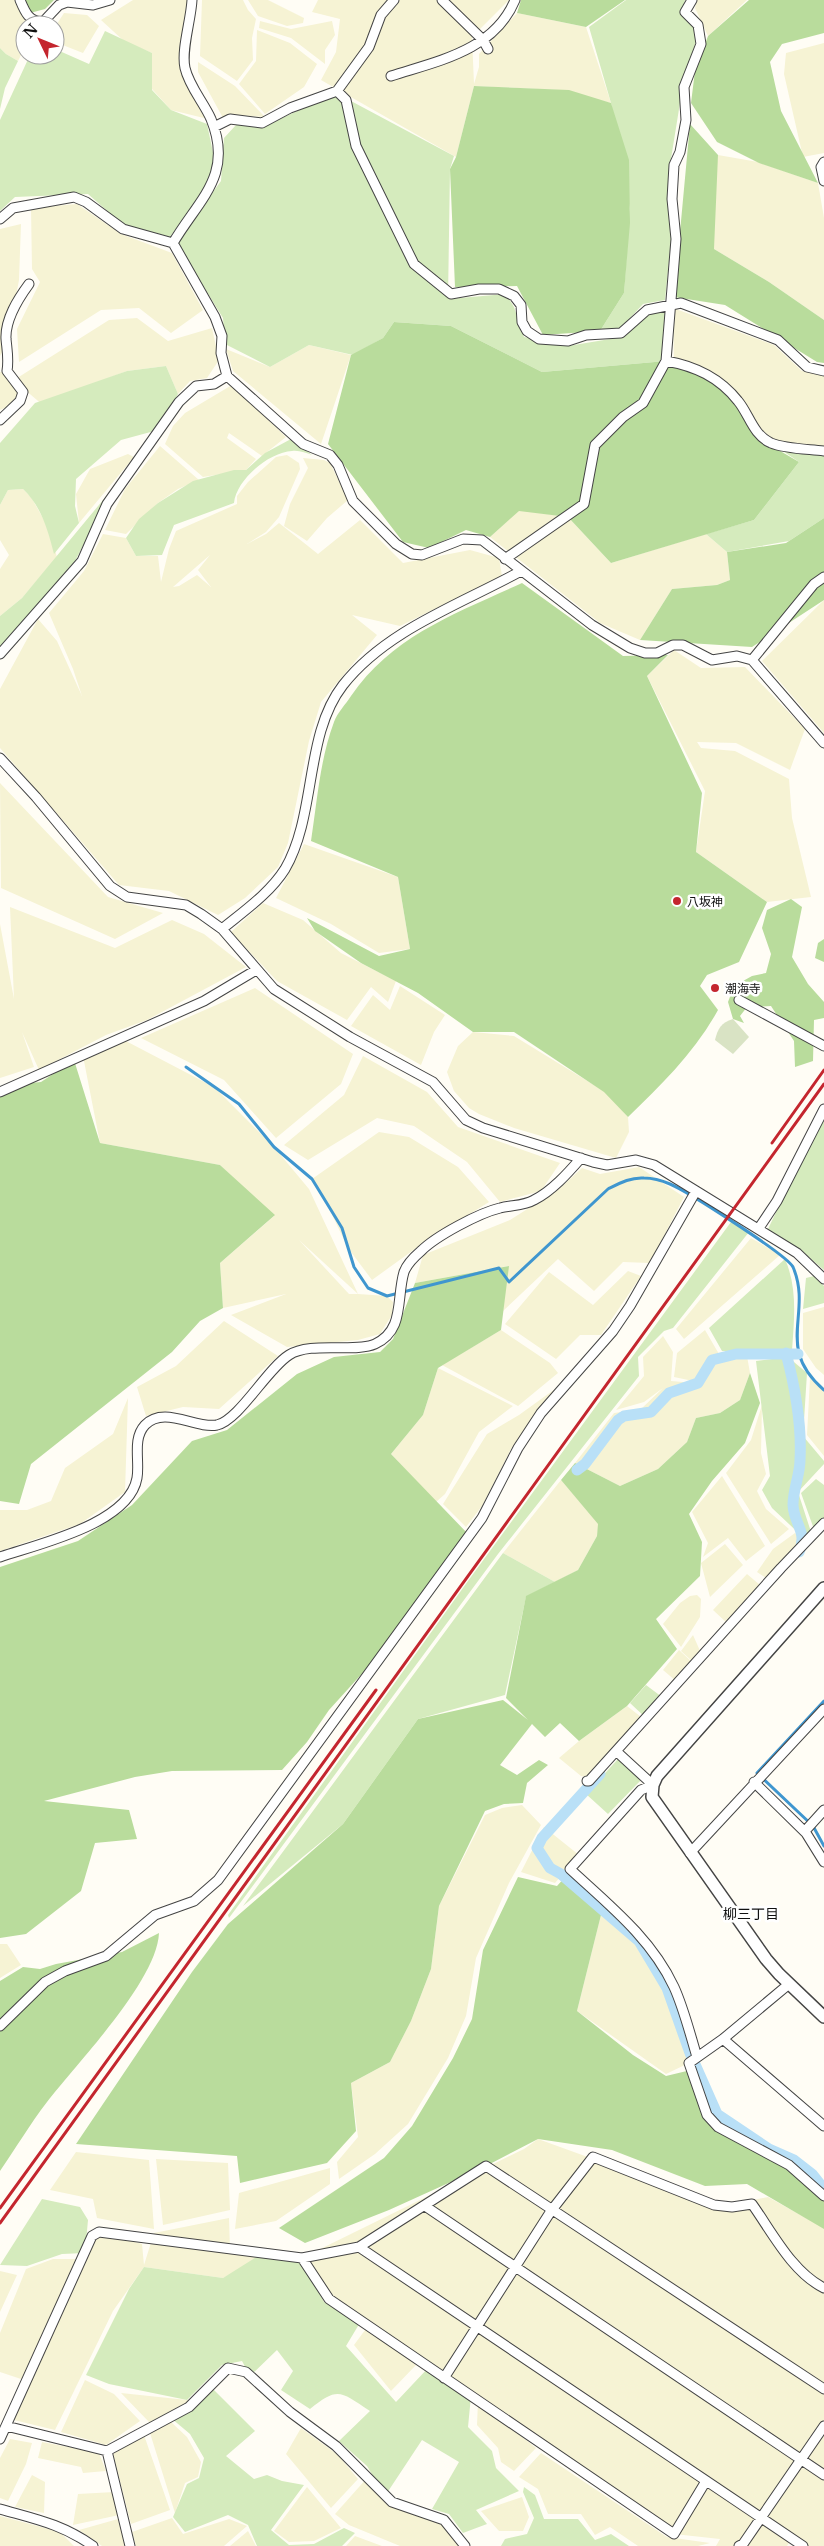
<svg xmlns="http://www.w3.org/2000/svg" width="824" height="2546" font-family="'Libre Baskerville','Noto Sans JP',serif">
  <rect width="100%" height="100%" fill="#fffdf5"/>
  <path fill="#f6f3d4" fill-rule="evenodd" d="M0 0H15L23 16 34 25H25V47L18 61 6 54 0 48Z
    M133 0H189L191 5 181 69 208 119 171 110 152 89V53L125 42 101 20Z
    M202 0H243L248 10 256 19 252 38 253 60 237 81 200 56Z
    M248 0H268L304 18 303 23 287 26 258 16Z
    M318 0H509L472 37 474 84 479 67V54L517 13 586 27 611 103 558 90 474 86 456 157 321 80 336 52 340 19 312 12Z
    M697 0H747L708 36 695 8Z
    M64 13 87 15 99 26 83 53 55 42V27Z
    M260 21 291 29 332 21 335 35 325 50V64L291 38 259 28Z
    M257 30 290 43 317 64 304 87 265 114 239 84 256 61Z
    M824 43V153L803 157 784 74 786 53Z
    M198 62 235 86 265 117 236 115 223 118 198 72Z
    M718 155 758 162 818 183 824 218V320L769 282 714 249 712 196Z
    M77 204 121 234 172 253 203 310 171 333 139 308 101 310 19 362 17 329 40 282 32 269 31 208Z
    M21 224 19 280 7 343 0 356V229Z
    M673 308 774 345 802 371 824 375V451L771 443 674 362Z
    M137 318 168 341 212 328 219 360 207 378 190 381 178 394 166 366 127 371 82 388 45 407 16 382 23 392 20 401 0 410V372L7 371 14 380 109 320Z
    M309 345 351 355 321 444 233 371 226 349 270 367Z
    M232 385 286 437 262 456 229 433 227 438 256 459 246 470 203 477 165 444 173 426 185 413Z
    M160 446 199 480 178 489 158 503 126 534 105 530 125 489Z
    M128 454 134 457 79 523 76 494 90 469Z
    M287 455 299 463 300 469 279 517 266 532 247 544 266 534 279 523 318 554 360 520 403 563 470 550 499 558 502 576 400 626 352 615 377 635 321 702 309 741 288 843 278 867 245 898 218 915 169 891 119 885 0 748V689L38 619 57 641 82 696 73 669 49 613 84 571 103 534 126 538 136 556H158L161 582 169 549 176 531 237 504V496L248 482 276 457ZM210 555 198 570 211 587 197 575 179 586 173 587Z
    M303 458 324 460 330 463 348 500 327 518 307 541 284 526 290 504 308 468Z
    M23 489 31 497 48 527 57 557 22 598 0 616V569L9 555 0 540V505L8 490Z
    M519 510 568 517 611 563 706 534 727 552 730 580 717 585 672 589 640 640 600 623 490 537Z
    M824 600V733L762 661Z
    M674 650 701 668 745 667 805 729 790 770 736 743 697 742 701 748 735 751 789 779 792 818 811 897 767 902 696 852 705 791 647 676Z
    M0 783 108 897 163 913 115 939 1 888Z
    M304 844 398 877 410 949 379 953 331 924 276 898Z
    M263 903 303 920 341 953 396 981 388 1002 371 987 347 1020 277 981 231 932Z
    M10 907 115 948 172 920 204 934 246 967 147 1020 106 1035 39 1070 22 1032 34 1067 0 1078V924L14 999Z
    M400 986 445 1015 434 1032 421 1065 351 1026 373 995 390 1010Z
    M255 988 353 1054 341 1084 276 1138 224 1080 141 1038Z
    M473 1032 514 1036 607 1093 628 1117 629 1132 616 1158 514 1128 479 1114 469 1108 454 1091 447 1072 458 1046Z
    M122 1039 214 1087 274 1147 309 1189 358 1294 387 1296 393 1302 392 1315 380 1334 358 1340 287 1347 231 1315 286 1294 223 1308 220 1263 274 1216 220 1165 100 1143 83 1056ZM299 1240 358 1294H349Z
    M363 1056 427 1092 458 1127 560 1163 541 1191 500 1202 467 1162 414 1126 377 1118 308 1160 284 1145 344 1095Z
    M379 1132 409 1137 458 1167 489 1202 419 1246 372 1280 348 1248 323 1196 312 1179Z
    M639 1167 684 1197 650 1263 623 1262 594 1291 558 1259 503 1311 508 1266 415 1283 423 1255 510 1220 559 1189 582 1168 600 1174Z
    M751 1238 780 1255 684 1339 676 1329Z
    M628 1271 641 1276 601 1335H580L556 1359 505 1324 549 1272 593 1305Z
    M824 1307V1375L816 1368 803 1349V1313Z
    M224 1321 278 1356 219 1409 183 1407 146 1416 137 1387 176 1366Z
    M501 1330 550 1363 558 1373 518 1406 442 1365Z
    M705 1330 719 1354 693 1381 674 1377 677 1353Z
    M663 1336 673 1352 671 1381 695 1383 722 1354 747 1356 750 1373 740 1400 720 1413 696 1418 687 1442 658 1469 620 1486 575 1463 614 1413 641 1409 663 1388 644 1402 616 1410 644 1376 643 1357Z
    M438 1368 513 1406 479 1432 445 1494 436 1502 391 1454 423 1415Z
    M810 1378 824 1390V1456L807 1435Z
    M555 1389 512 1447 482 1506 466 1527 443 1504 487 1434 519 1415Z
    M128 1398 125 1492 80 1524 0 1551V1510H27L51 1501 65 1468 113 1434Z
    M762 1405 761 1453 766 1474 757 1491 766 1509 789 1529 771 1544 726 1473 751 1440Z
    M722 1476 765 1546 746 1561 728 1538 703 1557 708 1543 692 1512Z
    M561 1480 599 1524 597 1536 578 1570 555 1582 503 1553Z
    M795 1533 801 1539 766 1578 757 1572 773 1549Z
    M725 1544 743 1565 710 1597 701 1563Z
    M747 1574 760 1585 727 1623 713 1610Z
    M697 1595 701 1599 700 1617 681 1647 663 1624 680 1603 690 1596Z
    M693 1635 701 1653 693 1662 681 1651Z
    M679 1650 693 1663 676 1681 663 1670Z
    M627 1706 645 1720 587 1777 581 1776 559 1758 579 1741Z
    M522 1805 541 1825 509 1883 476 1958 466 2016 448 2058 408 2124 375 2154 339 2179 337 2162 358 2137 351 2083 390 2062 411 2021 431 1969 439 1906 485 1815 502 1808Z
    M544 1827 579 1855 555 1883 521 1872Z
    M603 1907 638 1932 674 1988 695 2056 689 2063 666 2074 577 2011Z
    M0 1944H7L21 1965 0 1978Z
    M538 2139 723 2206 768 2197 824 2228V2546H797L790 2541 787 2546H716L720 2539 674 2534 484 2406 536 2448 514 2471 501 2462 498 2448 477 2425 478 2401 376 2332 416 2365 391 2391 354 2345 368 2326 329 2299 302 2258 524 2149Z
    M76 2152 149 2160 154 2229 97 2218 93 2199 50 2190Z
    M156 2159 228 2163 230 2210 163 2225Z
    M330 2168V2184L276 2221 235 2229 239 2193Z
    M229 2218 230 2250 267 2255 223 2278 144 2267 113 2311 55 2430 14 2420 78 2270 24 2380 0 2372V2333L26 2269 53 2259H83L99 2232 142 2244 144 2265 154 2233Z
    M0 2271 17 2275 0 2312Z
    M85 2380 114 2394 140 2421 106 2445 61 2432Z
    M121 2393 187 2400H193L150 2423Z
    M171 2422 187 2437 201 2462 198 2477 185 2483 175 2513 150 2433Z
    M301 2428 338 2455 358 2479 331 2508 286 2454Z
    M144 2435 170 2510 131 2524 113 2454Z
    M10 2439 32 2443 26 2464 8 2501 0 2498V2458Z
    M42 2442 99 2453 106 2471 83 2473 81 2467 38 2458Z
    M541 2453 667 2537 710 2543 698 2546H638L610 2527 595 2535 581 2514H548L538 2489 519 2477Z
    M32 2475 45 2482 44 2513 15 2507Z
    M367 2478 390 2506 445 2522 465 2546H400L349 2525 335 2514Z
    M307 2487 341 2528 314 2541 289 2542 274 2531Z
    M114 2492 119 2515 73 2525 78 2494Z
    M522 2497 529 2517 523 2531H499L481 2511Z
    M0 2516 60 2532 74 2546H0Z
    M172 2518 183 2534 229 2519 247 2526 224 2546H136L132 2532Z
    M118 2519 125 2546H102L79 2530Z
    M248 2531 256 2546H230Z
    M355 2536 382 2546H346Z"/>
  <path fill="#d5ebbd" d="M626 0H685L681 14 695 28 696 41 684 78 670 165 671 241 665 300 643 304 620 329 600 331 624 293 630 209 611 103 589 27Z
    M105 31 152 53V90L171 110 207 124 215 162 207 185 170 237 122 224 88 194 15 197 0 211V120L30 55H55V49L89 64Z
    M0 48 6 54 18 61 5 88 0 109Z
    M336 93 454 156 450 169 448 299 506 294 514 307 524 337 568 346 622 337 648 312 665 310 666 361 542 372 451 326 394 322 383 338 353 355 309 345 270 367 225 344 223 318 176 242 221 181 224 138 236 125H267Z
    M166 366 178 394 158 430 121 440 76 479 75 506 79 523 54 554C48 530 41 506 23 489L8 490 0 505V443L35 403 127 371Z
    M291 439 312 455C306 453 299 450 292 451 269 452 236 480 234 503L174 525 162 555 136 556 126 538 139 519 158 503 193 481 234 470H246L265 453Z
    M771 443 824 451V518L789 541 727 552 706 534 754 520 799 462Z
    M108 494H110L75 561 0 648V616L22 598Z
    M824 1117V1270L804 1253 768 1229 817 1127Z
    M731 1222 749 1232 673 1328 664 1331 638 1357 639 1376 498 1554 229 1918 228 1915 468 1581Z
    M785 1259C798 1289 794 1320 792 1351H722L709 1328Z
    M814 1276 824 1286V1303L803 1309 806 1278Z
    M788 1357 807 1373 803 1436 824 1461V1464L798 1492 812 1535 807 1541 772 1508 762 1490 770 1476 756 1361Z
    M816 1479 824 1485V1523L815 1532 801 1493Z
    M503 1553 555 1582 526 1597 505 1695 418 1719 343 1824 243 1906Z
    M646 1685 662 1697 646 1718 630 1703Z
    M619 1758 642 1779 608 1814 586 1794Z
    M42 2199 80 2207 88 2220 85 2253 62 2254 27 2266 0 2265Z
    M261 2254 302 2258 324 2302 361 2321 346 2346 396 2402 429 2367 471 2396 468 2427 492 2451 496 2468 519 2491 476 2510 487 2524 463 2533 449 2514 432 2509 459 2462 422 2440 385 2496 367 2466 339 2441 370 2411C340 2392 339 2386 310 2409L281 2390 293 2371 277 2350 250 2376 242 2361 222 2365 187 2400 109 2384 86 2375 129 2289 144 2267 223 2278Z
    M212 2388 255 2431 226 2456 254 2479 267 2475 282 2481 304 2485 271 2530 289 2545 314 2544 344 2528 355 2533 342 2546H257L248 2525 228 2515 185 2532 173 2517 187 2484 199 2478 204 2458 190 2434 171 2418Z
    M524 2487 535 2495 544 2519H578L595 2540 611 2534 629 2546H501L505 2539 527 2534 534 2518 523 2492Z"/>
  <path fill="#b9dc9c" d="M24 0H54L45 9 30 13Z
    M521 0H625L586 27 517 13Z
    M749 0H824V33L782 44 770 62 781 111 818 183 759 163 717 142 691 103 695 71 708 36Z
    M474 86 569 90 611 103 629 160 630 223 624 293 600 331 543 335 517 286 455 287 450 169 456 157Z
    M690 124 718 155 714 249 769 282 824 320V363L817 362 725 305 674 297Z
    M394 322 451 326 542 372 666 361 718 382 770 445 799 462 754 520 611 563 568 517 519 511 490 537 466 530 429 548 403 542 328 444 351 355 383 338Z
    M824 518V600L752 647 640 640 672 589 717 585 730 580 727 552 786 543Z
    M522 583 623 656 668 655 647 676 702 793 696 852 767 902 739 962 707 975 700 986 718 1010C695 1052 662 1084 628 1117L604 1092 514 1032H473L418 993 361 963 315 931 307 918 379 956 410 949 398 877 311 841C317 802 320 759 334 722 337 713 346 704 351 696 393 635 457 613 522 583Z
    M791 899 802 907 792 957 808 984 824 1002V1018L814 1020 813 1061 795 1067 794 1041 771 1006 747 1007 740 1016 744 1023 733 1019 728 1002 734 986 752 976 766 973 771 954 762 928 767 910Z
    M824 939V962L815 958 818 943Z
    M74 1060 100 1143 220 1165 275 1215 220 1263 223 1308 200 1321 172 1352 31 1464 19 1504 0 1501V1086L41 1082Z
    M509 1266 501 1330 438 1368 423 1415 391 1454 469 1535 397 1635 329 1710 307 1742 282 1770 172 1771 135 1777 44 1801 129 1810 137 1839 95 1843 81 1891 26 1934 0 1938V1567L78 1541 132 1505 192 1441 227 1430 297 1374 334 1357 380 1352 393 1339 415 1283Z
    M750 1373 760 1403 745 1443 712 1481 689 1514 702 1542 700 1576 656 1619 677 1649 627 1706 579 1741 560 1723 545 1737 532 1724 500 1765 517 1775 539 1760 548 1765 527 1783 523 1803 504 1804 485 1811 439 1906 431 1969 411 2021 390 2062 351 2083 356 2131 327 2163 240 2183 237 2156 76 2144 192 1972 228 1924 343 1824 418 1719 503 1700 528 1720 506 1698 526 1596 578 1570 597 1536 598 1524 561 1480 575 1463 620 1486 658 1469 687 1442 696 1418 720 1413 740 1400Z
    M567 1875 603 1907 577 2011 633 2055 666 2076 691 2070 714 2123 783 2161 824 2195V2229L747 2184 705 2186 612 2150 538 2139 486 2166 389 2210 305 2243 279 2228 384 2158 412 2126 453 2058 472 2019 483 1950 518 1877 557 1886Z
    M159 1933C157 1981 77 2063 47 2102 30 2124 16 2148 0 2171V1981L23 1967 40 1969 56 1964 122 1952Z"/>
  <path fill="#d9e3c4" d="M733 1019 749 1037 733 1054 715 1040C718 1028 721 1023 733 1019Z"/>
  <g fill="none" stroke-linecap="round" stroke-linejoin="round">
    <path stroke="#3f96cf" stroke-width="3" d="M186 1067 239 1104 274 1147 312 1179 342 1228 354 1267 368 1288 387 1296 499 1268 509 1282 608 1189C620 1183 631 1177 644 1178 652 1178 663 1181 670 1184 687 1191 787 1255 793 1267 813 1314 774 1347 824 1390
      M824 1701 757 1773 813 1826 824 1846"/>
    <path stroke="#b9e0f7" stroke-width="11" d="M786 1353C795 1387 802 1424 800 1460 800 1475 793 1489 793 1505 794 1525 808 1531 799 1552
      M577 1470 585 1464 618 1420 624 1416 651 1412 669 1393 698 1383 712 1360 736 1354H798
      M600 1774 542 1838 537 1848 550 1868 561 1874 639 1941 667 1988 690 2053 717 2114 769 2149 794 2160 812 2174 824 2189"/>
    <defs>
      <path id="minor" d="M20 0C25 12 29 22 43 22L59 5 67 2 93 5 110 0
        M192 0C191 20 181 50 185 68 189 86 204 103 211 119 234 175 199 199 173 243L215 317 222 336 221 353 227 376 303 444 330 455 338 465 353 501 396 544 412 554 422 555 463 539 482 540 592 625 630 648 645 653H657L673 645H683L712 660 737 656 752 660 824 743
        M442 0 483 40 488 49
        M391 76C437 61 494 51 515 0
        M337 91 346 100 356 146 414 264 451 294 479 289H499L514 296 521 305 522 322 527 331 539 339 568 341 586 335 621 333 647 310 681 303 778 340 807 367 824 371
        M214 127 230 119 262 123 290 108 337 91 369 47 381 15 394 0
        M824 162 821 167 824 181
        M0 219 13 208 74 197 86 202 123 229 173 243
        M666 361C695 366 719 377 738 401 749 414 753 435 771 443 786 449 808 449 824 451
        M0 420 20 401 23 392 7 371C9 359 7 350 6 339 5 319 18 299 29 284
        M505 559 584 504 595 445 623 417 643 403 666 361 676 239 672 199 674 165 680 152 686 120 684 87 701 44 698 25 685 12 692 0
        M0 654 82 561 107 504 179 402 196 386 214 384 227 376
        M752 660 814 584 824 577
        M0 758 36 797 110 886 127 897 186 905 201 914 222 929 274 989 350 1037 433 1082 466 1120 483 1128 593 1162 607 1165 636 1160 654 1165 797 1253 824 1279
        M222 929C244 911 270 893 285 869 317 814 304 735 343 685 386 630 461 604 521 571
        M739 1000 824 1046
        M0 1092 204 1001 256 970
        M759 1228 777 1201 824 1109
        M0 1557C38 1544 129 1524 137 1478 140 1461 132 1439 145 1425 164 1405 195 1429 217 1425 239 1420 267 1369 289 1355 310 1341 355 1353 375 1344 405 1330 396 1299 404 1272 407 1264 414 1257 421 1251 436 1236 479 1213 500 1208 511 1205 524 1206 534 1200 552 1191 568 1173 581 1158
        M616 1751 653 1785 641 1790 570 1869C609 1905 651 1938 674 1987 684 2009 690 2034 697 2057
        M587 1781H589L781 1568 824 1523
        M754 1782 806 1833 824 1862
        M805 1831 824 1810
        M690 1853 824 1709
        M789 1984 723 2039 689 2063 707 2115 718 2127 789 2165 824 2196
        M0 2026 45 1982 65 1971 106 1956 155 1915 194 1901 218 1880 482 1518 518 1448 541 1413 613 1331 630 1306 696 1191
        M723 2039 824 2126
        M425 2206 824 2475
        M359 2247 803 2546
        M302 2258 329 2299 674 2534 706 2481
        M444 2378 551 2211 593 2157 714 2205 732 2207 752 2204C772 2232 792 2272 824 2288
        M6 2426 107 2451 130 2546
        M0 2439 92 2236 99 2232 302 2258 359 2247 486 2166 824 2389
        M107 2451 189 2407 228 2368 246 2372 290 2412 336 2446 392 2502 444 2520 465 2546
        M0 2509C35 2519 62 2524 93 2546
        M739 2546 743 2544 824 2426"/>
      <path id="tertiary" d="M824 1588 657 1776 653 1785 652 1797 766 1959 779 1974 824 2017"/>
    </defs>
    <use href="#minor" stroke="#444" stroke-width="11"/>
    <use href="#tertiary" stroke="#444" stroke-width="14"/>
    <use href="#minor" stroke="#fff" stroke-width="9"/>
    <use href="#tertiary" stroke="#fff" stroke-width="11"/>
    <path stroke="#c4262e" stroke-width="3" d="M772 1143 824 1070
      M0 2208 376 1690
      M0 2223 824 1084"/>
  </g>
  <g fill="#c4262e" stroke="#fff" stroke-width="2">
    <circle cx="677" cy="901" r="5"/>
    <circle cx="715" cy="988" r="5"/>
  </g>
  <g text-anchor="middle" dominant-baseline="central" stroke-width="5" stroke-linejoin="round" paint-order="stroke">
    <g font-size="12" fill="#111" stroke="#fff" text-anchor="start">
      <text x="687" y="901">八坂神</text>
      <text x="725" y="988">潮海寺</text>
    </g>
    <g font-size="14" fill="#111" stroke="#fff">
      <text x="751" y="1914">柳三丁目</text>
    </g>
  </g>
  <g transform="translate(40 40) rotate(313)"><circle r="24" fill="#ffffff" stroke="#a0a0a0"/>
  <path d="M0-4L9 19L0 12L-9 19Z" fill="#c4262e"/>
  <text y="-8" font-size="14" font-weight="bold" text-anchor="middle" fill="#111111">N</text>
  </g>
</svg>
